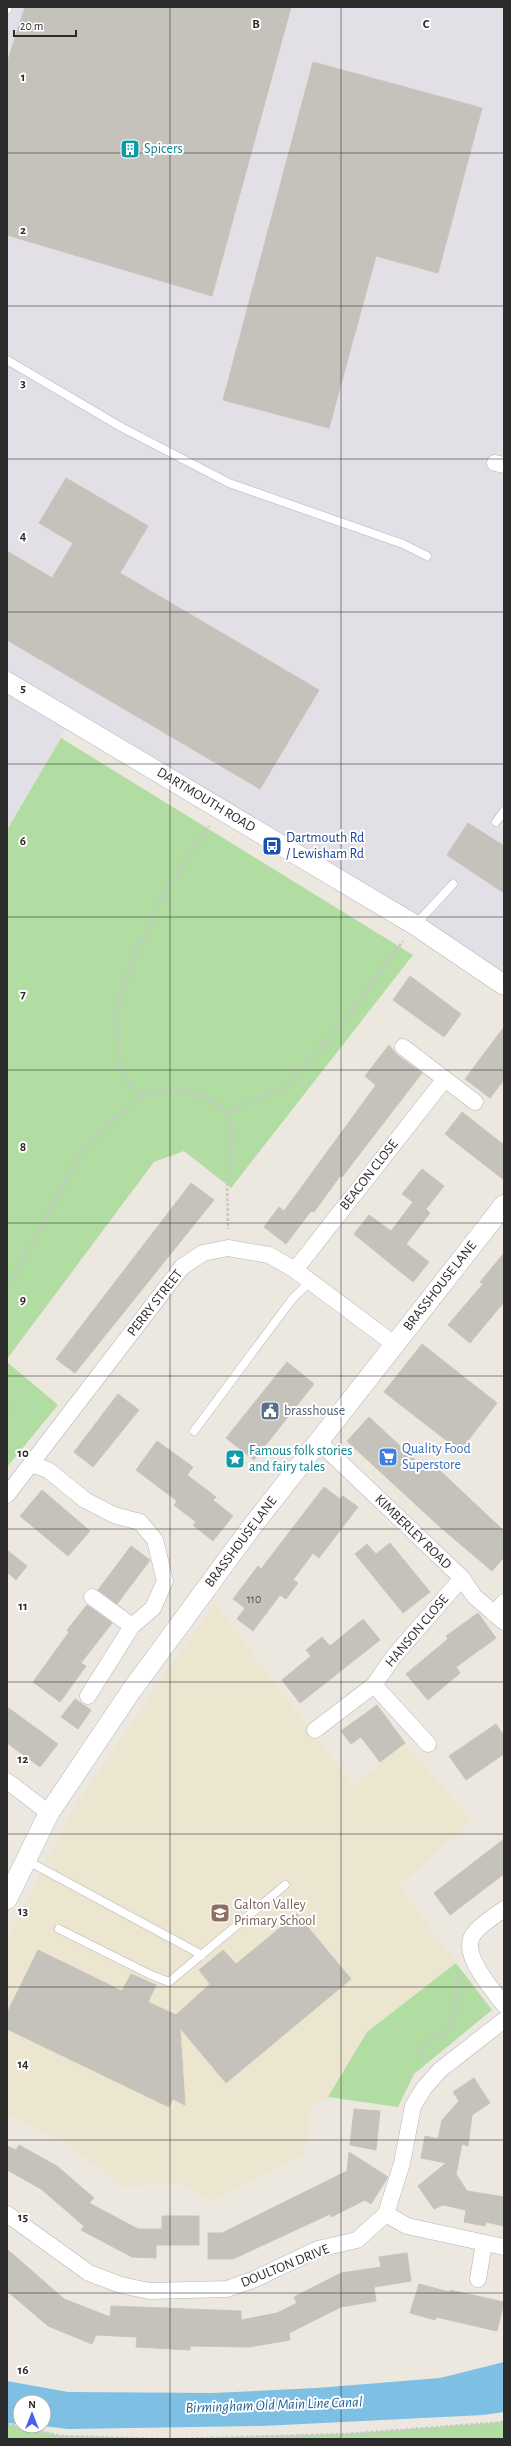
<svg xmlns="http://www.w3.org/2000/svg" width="511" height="2446" font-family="'Alegreya Sans',sans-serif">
  <rect width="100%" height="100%" fill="#ece8e0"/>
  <path fill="#e2e0e6" d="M7 7H504V439L501 448 504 449V985L70 718 61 738 7 830Z"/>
  <path fill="#ece6d1" d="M214 1603 353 1786 405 1743 472 1821 399 1886 456 1963 367 2032 328 2097 312 2106 303 2156 211 2202 180 2183 122 2187 69 2145 7 2114V1939L71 1812Z"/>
  <path fill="#b1dda2" d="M61 738 413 955 231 1188 184 1151 154 1162 7 1359V830Z
    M7 1362 58 1405 7 1467Z
    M456 1963 492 2010 414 2074 398 2107 328 2097 367 2032Z
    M504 2422V2439H7V2424L61 2436 170 2439 347 2434Z"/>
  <path fill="#7ebfe4" d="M504 2362V2412L483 2415 262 2426 68 2429 43 2426 44 2402H20V2424L7 2423V2381L68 2392 213 2393 317 2388 440 2378Z"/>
  <path fill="#c5c2bb" stroke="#c8c4ba" d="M25 7H291L212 296 7 235V63Z
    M313 62 482 108 438 273 376 256 329 428 223 400Z
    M66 478 148 526 120 573 319 690 260 789 7 640V551L52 578 73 543 39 523Z
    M468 823 504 846V893L447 855Z
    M410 976 461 1014 444 1037 393 1000Z
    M504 1027V1080L490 1098 465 1079Z
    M389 1045 397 1055 422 1073 342 1177 340 1176 314 1212 311 1211 286 1244 264 1227 279 1207 284 1211 376 1085 365 1076Z
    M462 1112 504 1145V1180L445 1134Z
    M422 1169 444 1186 426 1209 430 1213 406 1244 429 1262 413 1282 354 1234 369 1215 391 1231 413 1202 402 1194Z
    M191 1183 214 1200 75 1373 56 1359Z
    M504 1253V1302L470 1343 448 1325 483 1284 480 1282Z
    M422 1344 497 1403 460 1451 384 1392Z
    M287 1362 314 1384 254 1460 226 1438Z
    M118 1394 139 1410 93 1467 74 1452Z
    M369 1417 428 1472 434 1465 504 1531V1557L492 1571 440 1527 347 1441Z
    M157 1441 193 1467 187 1475 216 1497 213 1500 233 1516 213 1541 193 1525 196 1522 174 1505 177 1501 136 1470Z
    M324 1487 340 1499 343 1496 358 1507 319 1558 313 1553 293 1580 298 1583 286 1599 280 1595 253 1631 237 1619 245 1608 233 1599 258 1566 261 1569Z
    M42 1490 90 1531 68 1556 20 1516Z
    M390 1543 430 1592 403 1613 355 1554 367 1544 376 1554Z
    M131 1546 150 1560 117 1604 98 1590Z
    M7 1550 27 1566 16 1580 7 1572Z
    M87 1605 112 1623 81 1663 86 1666 60 1702 33 1682 69 1632 67 1630Z
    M478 1613 496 1638 456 1667 460 1673 428 1700 406 1674 448 1639 446 1636Z
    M363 1619 380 1640 300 1703 282 1680 311 1656 306 1650 322 1637 330 1646Z
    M75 1699 91 1710 78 1729 61 1717Z
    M377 1705 405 1743 380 1762 361 1737 351 1744 341 1731Z
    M7 1707 58 1744 40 1767 7 1743Z
    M496 1724 504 1736V1754L466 1780 449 1756Z
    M504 1839V1874L450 1915 434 1893Z
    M297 1914 351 1979 226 2083 180 2028 185 2105 173 2099 169 2107 7 2029V2013L38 1950 122 1991 131 1974 156 1985 148 2002 176 2015 210 1984 199 1970 223 1950 236 1964Z
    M474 2078 490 2103 472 2115 468 2146 462 2144 456 2174 467 2191 504 2197V2226L486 2222 485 2226 464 2222 466 2210 443 2205 434 2209 418 2186 446 2163 421 2158 425 2136 438 2139 442 2120 459 2101 453 2092Z
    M354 2109 380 2111 376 2150 350 2145Z
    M19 2145 57 2166 94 2198 89 2203 138 2229H162V2216H199V2245H156V2258L132 2257 81 2230 84 2226 41 2189 7 2170V2146L16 2150Z
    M349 2152 388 2177 371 2204 365 2200 331 2217 330 2214 233 2259H208V2233H222L347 2171Z
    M7 2249 64 2299 110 2317 111 2306 241 2311V2320L277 2313 297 2303 294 2297 341 2273 381 2267 379 2257 407 2253 411 2281 374 2287 376 2301 341 2307 289 2333 290 2340 249 2347 190 2346V2350L136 2347 137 2337 96 2335 92 2344 48 2326 7 2291Z
    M419 2284 449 2292 450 2290 504 2302 497 2331 436 2317 435 2320 410 2313Z"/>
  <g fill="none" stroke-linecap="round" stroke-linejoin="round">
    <defs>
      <path id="service" d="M7 10 8 7
        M7 360 121 427 229 483 403 544 427 556
        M496 822 504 811
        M415 925 453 884
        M194 1431 293 1298 310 1282
        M26 1860 202 1955
        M59 1929 151 1975 169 1982 285 1885"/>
      <path id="minor" d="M495 463 504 465
        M403 1047 475 1102
        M295 1270 444 1080
        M318 1441 462 1578 474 1596 504 1622
        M31 1464 48 1470 85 1500 114 1515 140 1522 155 1540 165 1581 153 1608 132 1626 88 1696
        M7 1495 182 1267 203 1253 228 1248 269 1255 295 1270 394 1344
        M92 1597 132 1626
        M494 1614 504 1602
        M374 1685 428 1744
        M315 1730 374 1685 394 1656 462 1578
        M7 1781 49 1813
        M504 1909C494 1917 480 1924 473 1935 460 1954 493 1990 504 2005
        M7 2214 89 2273 121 2285 149 2291 227 2289 255 2279 318 2249 357 2240 386 2214 402 2163 413 2106 424 2088 440 2070 504 2020
        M386 2214 407 2226 504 2247
        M478 2279 484 2243"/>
      <path id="tertiary" d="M7 682 415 925 504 985
        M7 1899 49 1813 131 1691 250 1529 504 1205"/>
    </defs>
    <use href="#service" stroke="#b3b5be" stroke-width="9"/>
    <use href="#minor" stroke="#b3b5be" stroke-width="17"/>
    <use href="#tertiary" stroke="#b3b5be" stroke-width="21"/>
    <path stroke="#c8c8c8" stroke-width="2.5" stroke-dasharray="3 2" stroke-linecap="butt" d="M144 1095 131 1086 119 1059 116 1016 130 967 164 894 209 826
      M227 1113 285 1087 343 1023 403 941
      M7 1288 82 1152 110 1122 144 1095 164 1090 183 1092 213 1101 227 1113 232 1135 227 1184 228 1229
      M7 1408 9 1409 7 1412
      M424 2061C413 2040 440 2037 453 2026L450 2015 457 2005 458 1970
      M7 2424 61 2436 170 2439 347 2434 504 2422"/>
    <use href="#service" stroke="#fff" stroke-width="8"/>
    <use href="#minor" stroke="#fff" stroke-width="16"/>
    <use href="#tertiary" stroke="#fff" stroke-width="20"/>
  </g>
  <path fill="none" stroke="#2c2c2c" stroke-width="1" stroke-opacity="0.55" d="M170 7V2439M341 7V2439M7 153H504M7 306H504M7 459H504M7 612H504M7 764H504M7 917H504M7 1070H504M7 1223H504M7 1376H504M7 1529H504M7 1682H504M7 1834H504M7 1987H504M7 2140H504M7 2293H504"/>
  <defs>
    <symbol id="building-square" viewBox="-11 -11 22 22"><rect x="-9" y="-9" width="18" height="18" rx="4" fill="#0f9aa8" stroke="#fff"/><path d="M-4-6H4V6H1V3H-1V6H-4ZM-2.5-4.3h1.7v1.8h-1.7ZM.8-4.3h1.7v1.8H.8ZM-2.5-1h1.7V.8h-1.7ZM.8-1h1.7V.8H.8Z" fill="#fff"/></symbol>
    <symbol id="bus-square" viewBox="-11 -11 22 22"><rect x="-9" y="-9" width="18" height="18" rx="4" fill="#1a4fb4" stroke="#fff"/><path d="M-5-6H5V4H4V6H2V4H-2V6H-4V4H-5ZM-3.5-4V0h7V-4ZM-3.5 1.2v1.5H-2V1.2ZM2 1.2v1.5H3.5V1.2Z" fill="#fff"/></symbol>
    <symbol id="civic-square" viewBox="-11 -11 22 22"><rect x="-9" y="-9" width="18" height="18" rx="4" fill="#5c6f8a" stroke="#fff"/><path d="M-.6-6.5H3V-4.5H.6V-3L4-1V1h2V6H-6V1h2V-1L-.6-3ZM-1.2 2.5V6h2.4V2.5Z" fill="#fff"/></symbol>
    <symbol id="supermarket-square" viewBox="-11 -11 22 22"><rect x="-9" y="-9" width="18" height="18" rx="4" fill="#3f7fe0" stroke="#fff"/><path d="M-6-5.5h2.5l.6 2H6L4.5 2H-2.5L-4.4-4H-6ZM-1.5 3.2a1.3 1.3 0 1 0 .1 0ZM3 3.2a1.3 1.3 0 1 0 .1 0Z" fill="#fff"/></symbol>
    <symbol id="sight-square" viewBox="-11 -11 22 22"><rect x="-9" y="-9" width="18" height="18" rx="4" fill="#0f9aa8" stroke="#fff"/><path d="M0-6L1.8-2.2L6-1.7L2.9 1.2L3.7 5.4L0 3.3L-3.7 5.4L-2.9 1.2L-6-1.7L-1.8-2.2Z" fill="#fff"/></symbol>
    <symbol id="school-square" viewBox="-11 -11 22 22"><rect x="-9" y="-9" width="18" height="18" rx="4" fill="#8d6e63" stroke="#fff"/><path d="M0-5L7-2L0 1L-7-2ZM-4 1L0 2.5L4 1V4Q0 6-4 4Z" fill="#fff"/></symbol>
  </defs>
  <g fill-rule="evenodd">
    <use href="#building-square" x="119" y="138" width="22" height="22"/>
    <use href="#bus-square" x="261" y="835" width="22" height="22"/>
    <use href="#civic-square" x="259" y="1400" width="22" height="22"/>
    <use href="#supermarket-square" x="377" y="1446" width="22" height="22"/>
    <use href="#sight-square" x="224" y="1448" width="22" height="22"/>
    <use href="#school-square" x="209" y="1902" width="22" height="22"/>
  </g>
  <g text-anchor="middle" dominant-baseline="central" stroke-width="4" stroke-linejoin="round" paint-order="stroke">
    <g font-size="12" fill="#525250">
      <text x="254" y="1599">110</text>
    </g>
    <g font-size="14" fill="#0d838f" stroke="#fff" text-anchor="start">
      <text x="144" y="149">Spicers</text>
      <text x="249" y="1451">Famous folk stories<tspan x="249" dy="16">and fairy tales</tspan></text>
    </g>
    <g font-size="14" fill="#2c2c2c" stroke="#fff">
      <text transform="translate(206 800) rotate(31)">DARTMOUTH ROAD</text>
      <text transform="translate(369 1175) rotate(-52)">BEACON CLOSE</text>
      <text transform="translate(440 1286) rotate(-52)">BRASSHOUSE LANE</text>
      <text transform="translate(155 1303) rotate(-52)">PERRY STREET</text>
      <text transform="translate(413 1532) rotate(44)">KIMBERLEY ROAD</text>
      <text transform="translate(241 1542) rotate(-53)">BRASSHOUSE LANE</text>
      <text transform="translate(417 1631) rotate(-50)">HANSON CLOSE</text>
      <text transform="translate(285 2266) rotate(-22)">DOULTON DRIVE</text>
    </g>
    <g font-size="14" fill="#164399" stroke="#fff" text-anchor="start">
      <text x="286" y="838">Dartmouth Rd<tspan x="286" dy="16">/ Lewisham Rd</tspan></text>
    </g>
    <g font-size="14" fill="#4e5e75" stroke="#fff" text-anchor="start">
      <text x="284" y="1411">brasshouse</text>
    </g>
    <g font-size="14" fill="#366cbe" stroke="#fff" text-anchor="start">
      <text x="402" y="1449">Quality Food<tspan x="402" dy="16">Superstore</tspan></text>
    </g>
    <g font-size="14" fill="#785e54" stroke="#fff" text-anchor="start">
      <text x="234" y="1905">Galton Valley<tspan x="234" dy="16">Primary School</tspan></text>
    </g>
    <g font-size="15" font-style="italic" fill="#1b5e91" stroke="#fff">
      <text transform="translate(274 2405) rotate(-2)">Birmingham Old Main Line Canal</text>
    </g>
  </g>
  <g font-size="13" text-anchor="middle" font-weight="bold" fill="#2c2c2c" stroke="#fff" stroke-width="4" stroke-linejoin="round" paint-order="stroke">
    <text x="256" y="28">B</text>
    <text x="426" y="28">C</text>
    <text x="23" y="81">1</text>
    <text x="23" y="234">2</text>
    <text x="23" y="387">3</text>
    <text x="23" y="540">4</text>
    <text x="23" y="692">5</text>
    <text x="23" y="845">6</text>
    <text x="23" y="998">7</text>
    <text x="23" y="1151">8</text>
    <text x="23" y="1304">9</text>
    <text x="23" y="1457">10</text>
    <text x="23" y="1610">11</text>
    <text x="23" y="1763">12</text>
    <text x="23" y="1915">13</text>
    <text x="23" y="2068">14</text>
    <text x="23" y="2221">15</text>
    <text x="23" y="2374">16</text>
  </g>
  <rect width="511" height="2446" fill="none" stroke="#2c2c2c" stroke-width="16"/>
  <g transform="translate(32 2414)"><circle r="19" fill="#ffffff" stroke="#ababab"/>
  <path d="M0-3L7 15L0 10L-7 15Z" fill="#505fe9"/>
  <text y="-6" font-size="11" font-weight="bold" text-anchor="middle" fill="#2c2c2c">N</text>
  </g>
  <path d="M14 30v6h62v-6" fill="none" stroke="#2c2c2c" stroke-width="2"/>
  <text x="20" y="30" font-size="12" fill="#2c2c2c" stroke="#ffffff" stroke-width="3" paint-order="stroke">20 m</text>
</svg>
